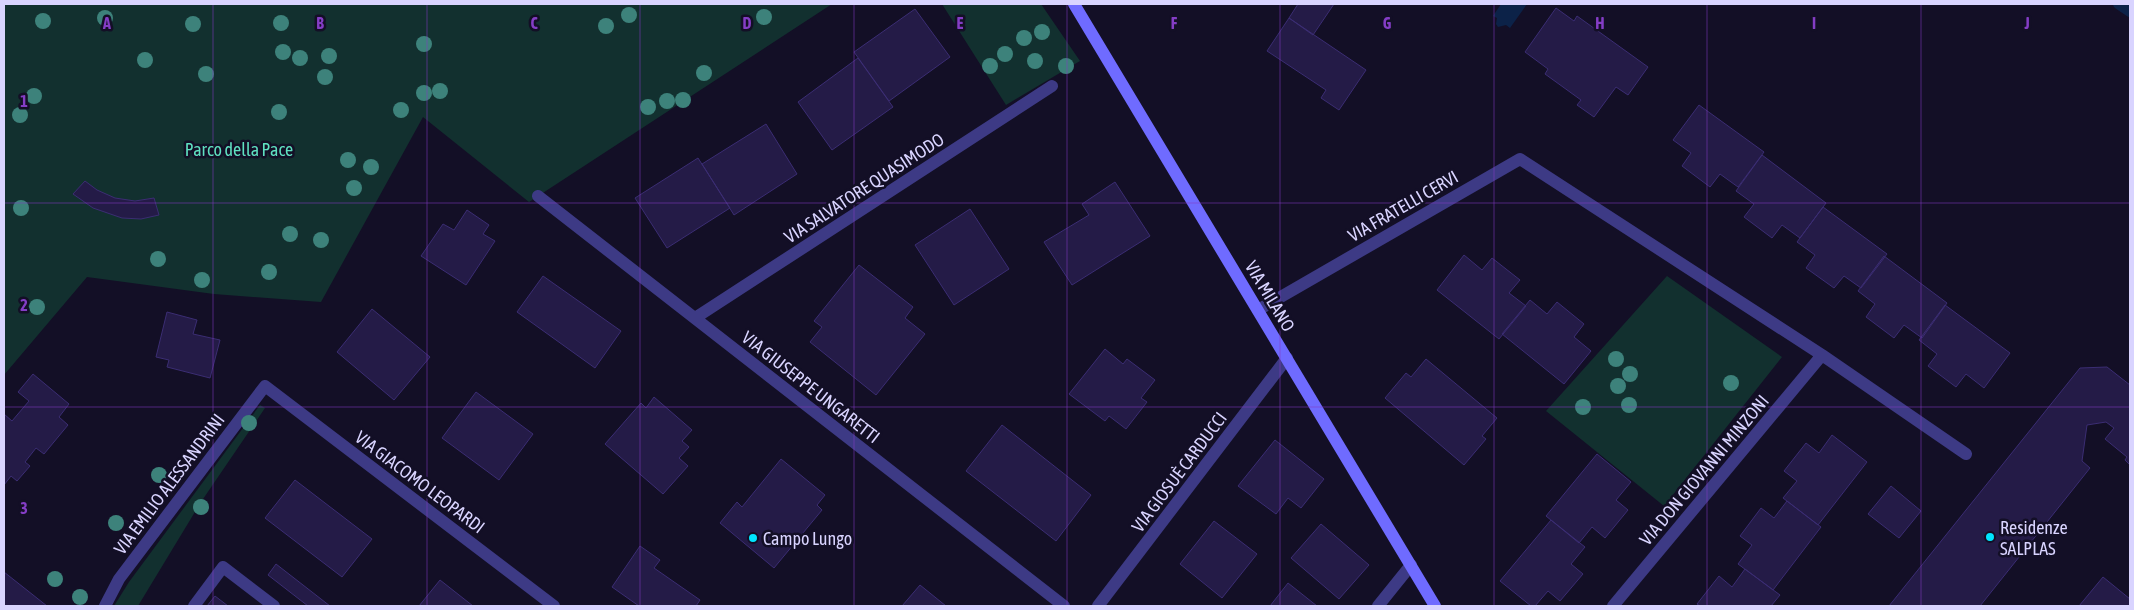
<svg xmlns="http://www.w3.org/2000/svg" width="2134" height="610" font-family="'Asap Condensed',sans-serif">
  <rect width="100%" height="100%" fill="#130f26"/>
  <path fill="#12302f" d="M4 4H832L529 202 423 117 321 302 214 294 87 277 4 375Z
    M942 4H1041L1080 61 1006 105Z
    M1667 276 1782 357 1664 506 1546 411Z
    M260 405 265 408 201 502 138 606H114L129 582Z"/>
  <path fill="#0c2248" d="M1501 4H1527L1510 28 1506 25 1498 27 1496 24 1497 18 1493 16Z"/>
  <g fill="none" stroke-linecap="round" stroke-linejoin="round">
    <path stroke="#0c2248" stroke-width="10" d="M2118 4 2130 12"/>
  </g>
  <path fill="#241b47" stroke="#3b2d73" d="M1298 4H1334L1313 35 1289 18Z
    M1556 8 1574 21 1577 16 1648 67 1628 95 1616 87 1594 117 1577 105 1581 100 1545 74 1548 69 1525 52Z
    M915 9 950 57 889 101 854 52Z
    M1289 18 1366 70 1339 110 1321 98 1326 90 1267 51Z
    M858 58 893 107 832 150 798 102Z
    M1699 105 1764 152 1738 187 1720 174 1710 187 1682 166 1691 153 1673 140Z
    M766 124 797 174 734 215 702 164Z
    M1762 155 1826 203 1800 238 1782 225 1772 238 1744 217 1754 204 1736 191Z
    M698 158 730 208 667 248 635 198Z
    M85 181 97 190 115 198 135 201 154 198 159 215 141 219 122 218 93 208 73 194Z
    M1115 182 1150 236 1072 285 1044 242 1089 215 1082 204Z
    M1823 207 1887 254 1861 288 1844 276 1834 288 1806 268 1815 255 1797 242Z
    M970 209 1009 269 954 305 915 245Z
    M467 210 489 225 483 234 495 241 466 285 421 256 443 224 454 230Z
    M1464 255 1482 270 1492 258 1520 280 1509 293 1526 306 1499 339 1437 290Z
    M1884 256 1947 303 1922 338 1904 325 1894 338 1866 317 1875 304 1858 291Z
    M859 265 913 307 905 318 925 334 876 395 810 342 822 327 814 321Z
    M543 276 621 331 595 368 517 312Z
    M1530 300 1547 314 1557 302 1584 324 1574 337 1591 351 1564 384 1502 334Z
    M1945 305 2010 353 1984 388 1966 374 1956 387 1928 366 1937 354 1919 340Z
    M372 309 430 357 394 400 337 352Z
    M167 312 197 320 193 334 220 340 210 378 167 367 169 360 156 357Z
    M1105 349 1123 364 1127 359 1155 380 1141 398 1147 402 1126 429 1109 416 1105 421 1069 394Z
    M1426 359 1497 418 1482 436 1486 439 1464 465 1385 398 1406 373 1411 377Z
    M2107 367 2130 385V465L2125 460 2127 457 2105 439 2114 428 2106 422 2087 425 2082 461 2090 468 1980 606H1889L2080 368Z
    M33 374 69 404 59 417 68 425 44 454 36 448 25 462 30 466 17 481 11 476 4 485V414L12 421 29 401 18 392Z
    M476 392 533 434 499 480 442 438Z
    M654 397 692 430 682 441 689 447 679 458 688 466 663 494 605 444 641 403 646 408Z
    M1002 425 1091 495 1056 541 966 471Z
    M1832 435 1867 462 1818 525 1783 498 1797 481 1784 471 1806 443 1819 453Z
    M1275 440 1324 479 1301 508 1288 498 1276 514 1238 486Z
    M1597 454 1631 482 1616 500 1628 510 1605 538 1592 527 1579 543 1546 516Z
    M781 459 825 495 817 505 822 510 774 568 720 523 737 502 742 507Z
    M295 480 372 539 342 577 265 518Z
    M1891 486 1921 511 1899 538 1868 514Z
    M1787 501 1821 527 1773 590 1738 564 1752 545 1740 536 1761 508 1774 518Z
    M1551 520 1585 547 1571 564 1583 574 1560 601 1548 591 1535 606H1531L1500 581Z
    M1214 521 1257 554 1222 598 1180 564Z
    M1321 524 1369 565 1339 599 1291 558Z
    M640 546 660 560 654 568 700 600 696 606H639L612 587Z
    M276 564 330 606H308L268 575Z
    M1745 569 1780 595 1771 606H1700L1697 604 1719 576 1732 587Z
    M4 572 47 606H4Z
    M2103 577 2130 599V606H2079Z
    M440 580 473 606H419Z
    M1288 583 1317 606H1270Z
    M920 585 946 606H902Z
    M215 596 228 606H207Z"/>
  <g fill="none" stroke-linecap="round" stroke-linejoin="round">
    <path stroke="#3d3a85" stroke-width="12" d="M194 606 223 567 274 606"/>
    <path stroke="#3d3a85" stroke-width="12" d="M538 196 1064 606
      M1258 310 1520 159 1822 355 1966 454
      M695 318 1052 86
      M105 606 119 579 265 386 554 606
      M1098 606 1287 358
      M1378 606 1411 565
      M1613 606 1822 355"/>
    <path stroke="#6f6bff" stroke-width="12" d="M1074 4 1435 606"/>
  </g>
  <g fill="#3d827b">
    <circle cx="629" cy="15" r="8"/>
    <circle cx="764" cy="17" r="8"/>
    <circle cx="105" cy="18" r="8"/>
    <circle cx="43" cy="21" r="8"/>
    <circle cx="281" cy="23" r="8"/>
    <circle cx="193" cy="24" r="8"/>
    <circle cx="606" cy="26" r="8"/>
    <circle cx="1042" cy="32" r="8"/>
    <circle cx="1024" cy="38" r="8"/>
    <circle cx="424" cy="44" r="8"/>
    <circle cx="283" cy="52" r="8"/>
    <circle cx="1005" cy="54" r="8"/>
    <circle cx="329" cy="56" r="8"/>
    <circle cx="300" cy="58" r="8"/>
    <circle cx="145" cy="60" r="8"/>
    <circle cx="1035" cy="61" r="8"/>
    <circle cx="990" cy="66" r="8"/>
    <circle cx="1066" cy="66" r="8"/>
    <circle cx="704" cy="73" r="8"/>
    <circle cx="206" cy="74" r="8"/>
    <circle cx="325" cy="77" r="8"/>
    <circle cx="440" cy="91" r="8"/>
    <circle cx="424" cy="93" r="8"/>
    <circle cx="34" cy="96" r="8"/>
    <circle cx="683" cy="100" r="8"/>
    <circle cx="667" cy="101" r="8"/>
    <circle cx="648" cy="107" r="8"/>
    <circle cx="401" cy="110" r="8"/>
    <circle cx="279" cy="112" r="8"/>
    <circle cx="20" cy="115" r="8"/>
    <circle cx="348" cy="160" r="8"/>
    <circle cx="371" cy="167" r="8"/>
    <circle cx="354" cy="188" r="8"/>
    <circle cx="21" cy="208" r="8"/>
    <circle cx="290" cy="234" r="8"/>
    <circle cx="321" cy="240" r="8"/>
    <circle cx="158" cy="259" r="8"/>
    <circle cx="269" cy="272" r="8"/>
    <circle cx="202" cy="280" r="8"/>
    <circle cx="37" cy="307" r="8"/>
    <circle cx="1616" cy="359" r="8"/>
    <circle cx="1630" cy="374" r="8"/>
    <circle cx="1731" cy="383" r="8"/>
    <circle cx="1618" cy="386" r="8"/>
    <circle cx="1629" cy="405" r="8"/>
    <circle cx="1583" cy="407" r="8"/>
    <circle cx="249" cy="423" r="8"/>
    <circle cx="159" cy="475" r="8"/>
    <circle cx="201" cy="507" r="8"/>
    <circle cx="116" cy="523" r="8"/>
    <circle cx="55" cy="579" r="8"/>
    <circle cx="80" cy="597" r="8"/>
  </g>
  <path fill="none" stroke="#843dc5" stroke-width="1" stroke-opacity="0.55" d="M213 4V606M427 4V606M640 4V606M854 4V606M1067 4V606M1280 4V606M1494 4V606M1707 4V606M1921 4V606M4 203H2130M4 407H2130"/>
  <g fill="#00e5ff" stroke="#130f26" stroke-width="2">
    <circle cx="1990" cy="537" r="5"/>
    <circle cx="753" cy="538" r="5"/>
  </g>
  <g text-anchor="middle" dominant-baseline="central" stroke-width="5" stroke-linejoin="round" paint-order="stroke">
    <g font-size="18" fill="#5fe0c0" stroke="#130f26">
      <text x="239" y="149">Parco della Pace</text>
    </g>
    <g font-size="18" fill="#d9d4ff" stroke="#130f26">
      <text transform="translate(864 188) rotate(-33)">VIA SALVATORE QUASIMODO</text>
      <text transform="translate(1403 206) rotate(-30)">VIA FRATELLI CERVI</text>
      <text transform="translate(1270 296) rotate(59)">VIA MILANO</text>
      <text transform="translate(811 387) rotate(38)">VIA GIUSEPPE UNGARETTI</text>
      <text transform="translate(1704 470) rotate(-50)">VIA DON GIOVANNI MINZONI</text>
      <text transform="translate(1179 472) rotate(-53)">VIA GIOSUÈ CARDUCCI</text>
      <text transform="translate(420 482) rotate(37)">VIA GIACOMO LEOPARDI</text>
      <text transform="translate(169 484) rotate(-53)">VIA EMILIO ALESSANDRINI</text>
    </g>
    <g font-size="18" fill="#d9d4ff" stroke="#130f26" text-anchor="start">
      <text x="2000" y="527">Residenze<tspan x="2000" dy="21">SALPLAS</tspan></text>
      <text x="763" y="538">Campo Lungo</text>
    </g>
  </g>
  <g font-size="16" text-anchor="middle" font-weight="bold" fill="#843dc5" stroke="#130f26" stroke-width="5" stroke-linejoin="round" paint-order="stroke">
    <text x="107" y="29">A</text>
    <text x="320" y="29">B</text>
    <text x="534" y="29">C</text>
    <text x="747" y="29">D</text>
    <text x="960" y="29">E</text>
    <text x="1174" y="29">F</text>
    <text x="1387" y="29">G</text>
    <text x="1600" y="29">H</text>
    <text x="1814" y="29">I</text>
    <text x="2027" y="29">J</text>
    <text x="24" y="107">1</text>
    <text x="24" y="311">2</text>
    <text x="24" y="514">3</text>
  </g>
  <rect width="2134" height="610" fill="none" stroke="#d9d4ff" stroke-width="10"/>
</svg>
